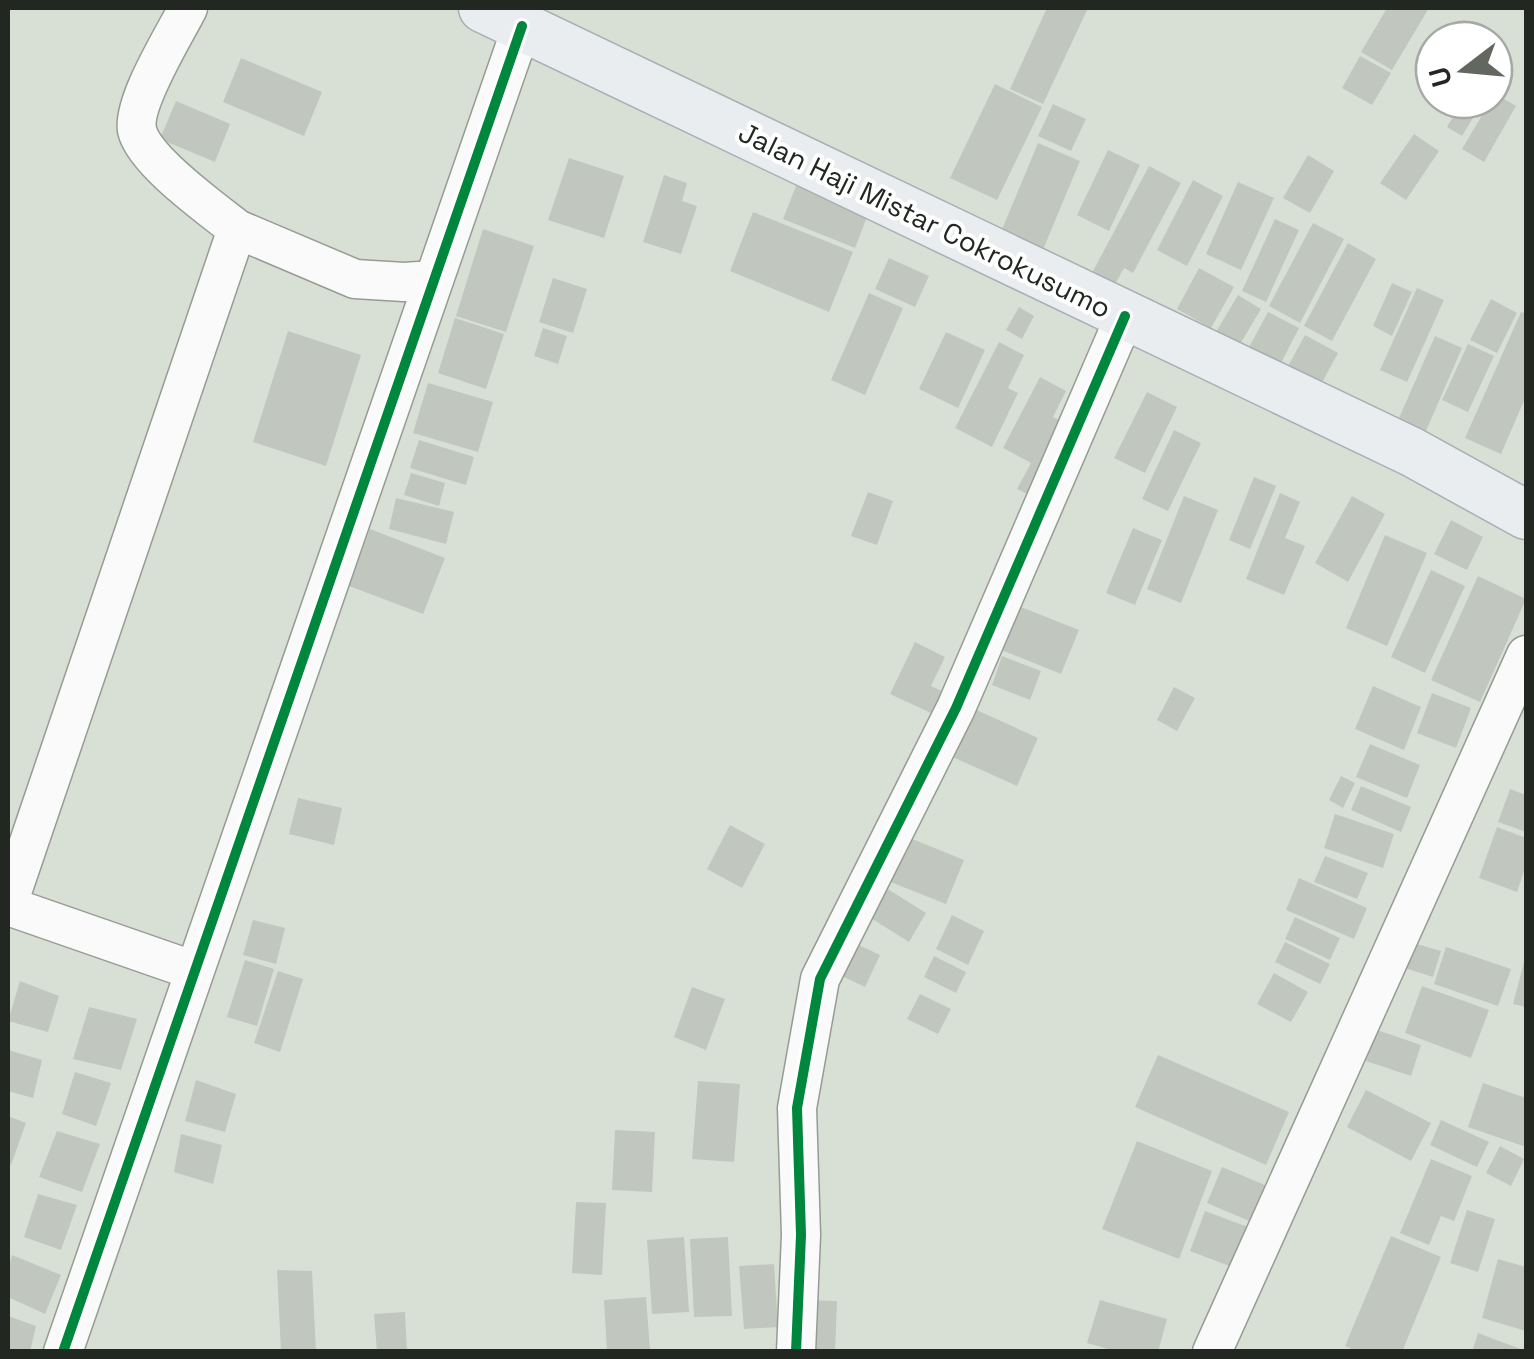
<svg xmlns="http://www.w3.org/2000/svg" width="1534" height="1359" font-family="'Space Grotesk',sans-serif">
  <rect width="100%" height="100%" fill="#d8e0d6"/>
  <path fill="#c1c7bf" d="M1047 8H1088L1043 104 1010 89Z
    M1387 8H1429L1392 70 1361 52Z
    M1360 56 1391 73 1372 105 1342 88Z
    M241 58 322 92 304 136 223 102Z
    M995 84 1042 107 997 200 950 178Z
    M1494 93 1516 106 1484 162 1462 149 1491 100H1494Z
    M1463 100H1484L1462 136 1447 127Z
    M176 101 230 124 215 162 160 139Z
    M1053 104 1086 119 1071 151 1038 136Z
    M1414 134 1439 151 1406 200 1380 183Z
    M1038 143 1080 161 1042 252 1000 234Z
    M1108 150 1140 165 1109 231 1077 215Z
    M1308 155 1334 171 1310 213 1283 198Z
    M569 158 624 176 604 238 548 220Z
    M1149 166 1181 183 1133 273 1124 268 1114 286 1092 273Z
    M664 175 687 183 682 201 697 206 681 254 643 242Z
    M800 176 872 204 855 248 783 219Z
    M1193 180 1223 196 1187 266 1157 250Z
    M1238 182 1274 198 1241 270 1206 254Z
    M753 212 853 252 829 312 730 271Z
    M1275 219 1299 230 1266 302 1242 291Z
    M1313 223 1344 239 1300 323 1269 306Z
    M483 229 534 246 506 332 456 316Z
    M1348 243 1376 259 1332 341 1304 326Z
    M889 258 929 276 915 307 875 289Z
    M1199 268 1234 287 1211 328 1177 309Z
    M553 278 587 289 573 333 539 322Z
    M1392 283 1412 292 1392 336 1373 326Z
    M1417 288 1444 300 1407 382 1380 370Z
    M869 293 903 308 865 395 831 380Z
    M1238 295 1261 309 1239 346 1216 332Z
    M1491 299 1517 313 1497 353 1470 340Z
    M1019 307 1034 316 1022 339 1006 330Z
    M1268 312 1299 328 1280 365 1248 349Z
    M1521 312 1526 314V396L1501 454 1465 438Z
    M455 318 504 334 486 389 438 373Z
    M543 328 567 336 558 364 534 356Z
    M288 331 361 355 326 466 253 442Z
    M946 332 985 350 958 408 919 389Z
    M1305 335 1338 353 1320 386 1287 368Z
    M1435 336 1462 348 1426 431 1399 418Z
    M999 342 1024 355 1008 388 1018 393 992 447 955 428Z
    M1468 344 1494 356 1468 412 1442 400Z
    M1040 377 1066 391 1053 417 1061 421 1047 449 1054 453 1031 496 1017 489 1031 463 1003 448Z
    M428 383 493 402 478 452 413 433Z
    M1147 392 1177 407 1145 473 1114 458Z
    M1174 430 1201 443 1168 511 1142 499Z
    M419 440 474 457 466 485 410 468Z
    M411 473 445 483 439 506 404 495Z
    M1254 477 1276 486 1250 549 1229 540Z
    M868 492 893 501 877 545 851 536Z
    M1280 493 1300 502 1285 538 1305 546 1284 595 1246 579Z
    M1184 496 1218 510 1181 603 1147 589Z
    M1352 496 1385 514 1348 582 1315 563Z
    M396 498 454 512 446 544 389 529Z
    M1451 520 1483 537 1467 570 1434 554Z
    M1133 528 1162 540 1135 605 1106 593Z
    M370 529 445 558 423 614 349 586Z
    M1385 535 1427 553 1387 646 1346 628Z
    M1431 570 1465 586 1425 673 1391 657Z
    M1478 576 1526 599 1480 702 1431 680Z
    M1016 605 1079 630 1061 674 999 649Z
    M915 642 945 657 931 686 944 692 933 714 890 694Z
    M1002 656 1041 671 1030 700 992 685Z
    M1373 686 1421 707 1404 750 1355 729Z
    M1174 687 1195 698 1177 731 1157 720Z
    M1432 693 1471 708 1456 748 1417 733Z
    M968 706 1038 738 1017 786 946 754Z
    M1370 744 1420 765 1407 798 1356 777Z
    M1341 776 1355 783 1343 808 1329 800Z
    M1361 786 1411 807 1401 832 1351 810Z
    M1510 789 1526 795V832L1498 822Z
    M298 798 342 808 334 845 289 834Z
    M1335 814 1394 834 1383 868 1324 848Z
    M730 825 765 844 742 888 707 869Z
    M1497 827 1526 838V865L1517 892 1479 878Z
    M905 836 964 860 946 904 888 881Z
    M1325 856 1368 873 1357 899 1314 882Z
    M1299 878 1367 908 1354 939 1286 910Z
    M886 888 926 913 909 942 869 917Z
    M952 915 984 931 968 965 936 949Z
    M1295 917 1340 938 1330 960 1285 939Z
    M253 920 285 928 276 964 243 955Z
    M844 938 880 955 865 987 829 970Z
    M1285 942 1330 964 1320 984 1275 962Z
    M1413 943 1441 951 1433 977 1405 968Z
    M1446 947 1511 969 1498 1006 1434 984Z
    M934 956 966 972 956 993 924 977Z
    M1525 958H1526V1007L1513 1004Z
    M245 960 274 969 257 1026 227 1017Z
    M278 971 303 979 280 1052 254 1043Z
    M1274 973 1308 992 1291 1022 1257 1004Z
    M20 981 59 996 48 1032 8 1021Z
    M1422 986 1489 1010 1471 1058 1405 1033Z
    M692 987 725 999 706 1050 674 1037Z
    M920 994 951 1009 938 1034 907 1019Z
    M89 1007 137 1019 121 1070 73 1059Z
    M1377 1030 1421 1045 1411 1076 1366 1061Z
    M8 1050 42 1060 33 1098 8 1091Z
    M1158 1055 1289 1112 1266 1165 1135 1107Z
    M75 1072 111 1083 96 1126 62 1114Z
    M196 1080 236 1094 225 1132 185 1121Z
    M698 1081 740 1084 734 1162 692 1159Z
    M1483 1083 1526 1098V1147L1468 1127Z
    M1366 1090 1431 1123 1411 1161 1347 1127Z
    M8 1116 26 1123 11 1165 8 1164Z
    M1441 1120 1489 1142 1477 1167 1430 1145Z
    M615 1130 655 1132 652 1192 612 1190Z
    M57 1131 100 1144 82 1192 39 1177Z
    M181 1134 222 1145 213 1184 174 1172Z
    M1137 1141 1212 1171 1179 1259 1102 1229Z
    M1500 1146 1524 1159 1511 1186 1486 1173Z
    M1431 1159 1472 1176 1454 1221 1441 1216 1429 1245 1400 1233Z
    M1222 1167 1265 1185 1249 1221 1207 1203Z
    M38 1194 77 1205 61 1250 24 1237Z
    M576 1202 606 1203 602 1275 572 1273Z
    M1467 1210 1495 1219 1478 1272 1450 1263Z
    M1205 1211 1248 1227 1232 1267 1190 1251Z
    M1391 1236 1441 1257 1402 1352H1359L1345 1346Z
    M684 1237 689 1312 652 1314 647 1240Z
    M728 1237 732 1316 694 1317 690 1239Z
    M12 1255 61 1275 45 1314 8 1297V1270Z
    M1498 1259 1526 1267V1331L1482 1318Z
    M774 1264 778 1327 744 1329 739 1266Z
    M277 1270 312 1271 316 1352H281Z
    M646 1297 650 1349 607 1352 604 1300Z
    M802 1300 837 1301 835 1352H800Z
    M1100 1300 1167 1319 1158 1352H1118L1087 1343Z
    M405 1312 407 1352H377L374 1314Z
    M8 1316 36 1326 30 1352H8Z
    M1478 1333 1526 1351V1352H1472Z"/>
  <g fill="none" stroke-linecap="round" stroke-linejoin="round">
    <defs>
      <path id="minor" d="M237 229 355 279 404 282 434 280
        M8 904 237 229C212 209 144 161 137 130 132 102 175 34 188 8
        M8 906 195 971
        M63 1352 522 26
        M796 1352 801 1235 797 1108 820 979 956 708 1125 316
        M1212 1352 1526 655"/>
      <path id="major" d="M483 8 1412 452 1526 515"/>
    </defs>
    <use href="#minor" stroke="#959c94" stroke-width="41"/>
    <use href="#major" stroke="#a8aeb3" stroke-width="51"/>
    <use href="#minor" stroke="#f9faf9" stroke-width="38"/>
    <use href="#major" stroke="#eaedf0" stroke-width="48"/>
    <defs>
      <path id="cycleway" d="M63 1352 522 26
        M796 1352 801 1235 797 1108 820 979 956 708 1125 316"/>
    </defs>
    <use href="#cycleway" stroke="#fff" stroke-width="16"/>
    <use href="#cycleway" stroke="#00873e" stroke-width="10"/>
  </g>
  <g text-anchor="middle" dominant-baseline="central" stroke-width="8" stroke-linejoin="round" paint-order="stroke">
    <g font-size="28" fill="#222821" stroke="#fff">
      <text transform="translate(925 220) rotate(26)">Jalan Haji Mistar Cokrokusumo</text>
    </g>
  </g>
  <rect width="1534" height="1359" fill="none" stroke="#222821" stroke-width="20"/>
  <g transform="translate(1464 70) rotate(254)"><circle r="48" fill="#ffffff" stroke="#a7a9a6" stroke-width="2.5"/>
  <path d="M0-8L18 38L0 25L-18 38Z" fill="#626860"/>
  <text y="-15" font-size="28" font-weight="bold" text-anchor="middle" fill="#222821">U</text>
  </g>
</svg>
